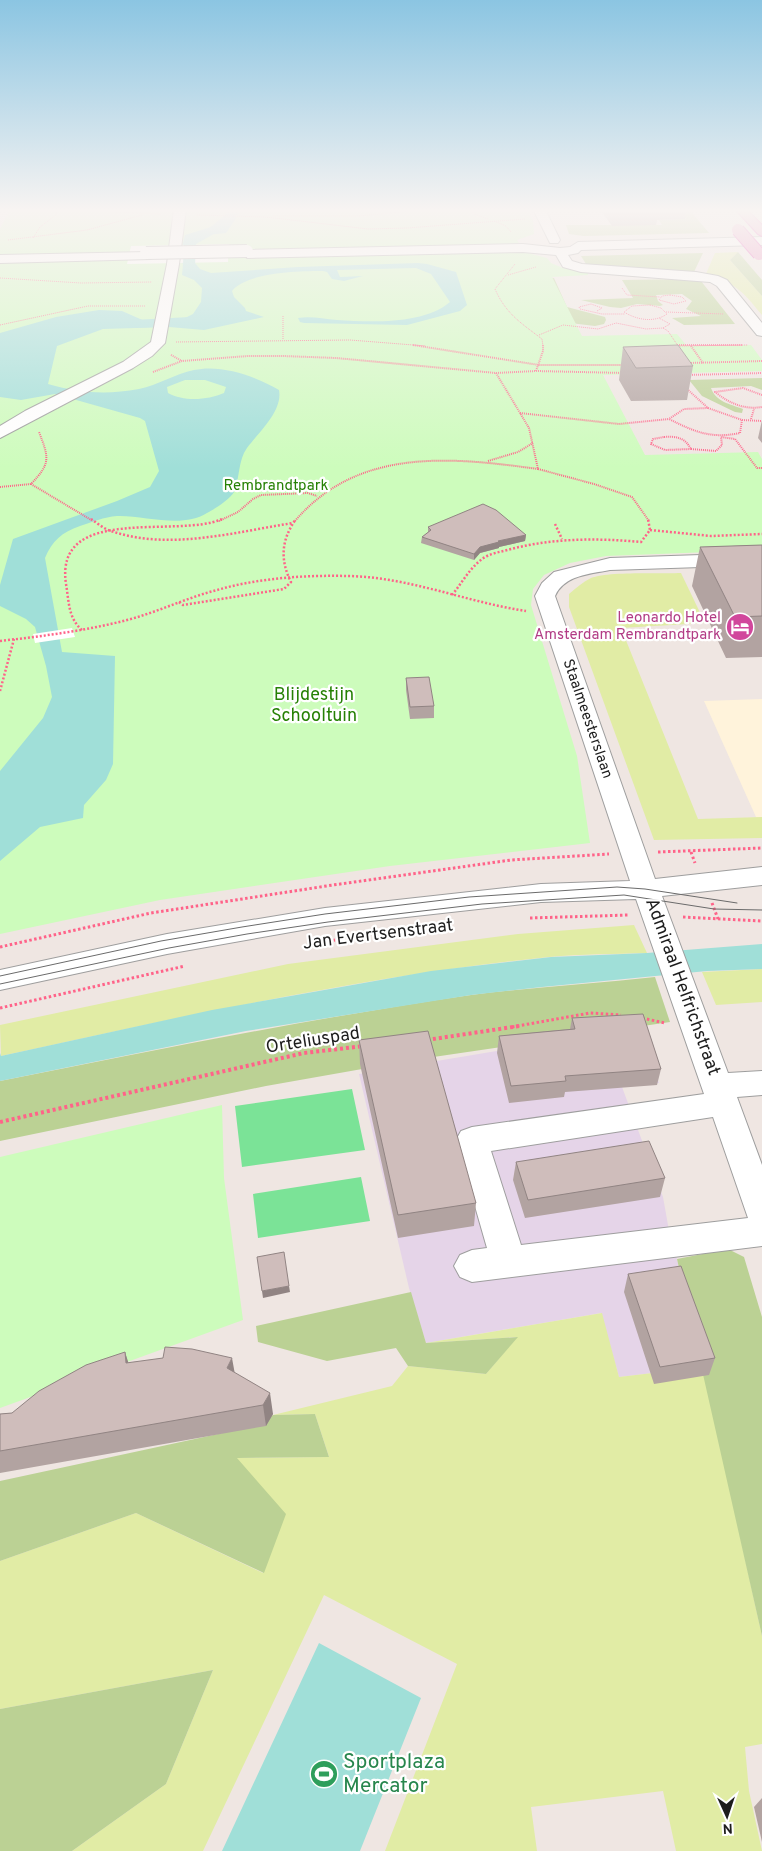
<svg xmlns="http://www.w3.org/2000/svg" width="762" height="1851" font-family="Overpass,sans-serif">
  <rect width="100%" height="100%" fill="#efe6e2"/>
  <path fill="#e5d4e8" d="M640 1031 659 1083 622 1087 663 1197 671 1242 677 1259 703 1367 619 1377 601 1313 426 1343 409 1288 359 1074 574 1038Z"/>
  <path fill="#fff3db" d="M762 699V817H756L704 701Z"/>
  <path fill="#e1eca5" d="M738 252 730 260 762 296V315C742 291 737 283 705 276L715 253Z
    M681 573 705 623 621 628 698 819 762 817V838L654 840 569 607V594C576 588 583 582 591 578 608 571 661 574 681 573Z
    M634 925 647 953C615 954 581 954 549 957 364 976 182 1017 1 1056L0 1025 288 964 518 934Z
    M762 969V1002L716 1005 702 972Z
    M602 1313 619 1377 703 1367 762 1636V1744L745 1747 749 1791 762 1851H676L663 1791 531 1807 537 1851H385L457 1664 324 1595 203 1851H72L166 1784 213 1670 0 1709V1561L136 1513 263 1573 237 1458 329 1457 315 1414 273 1415 392 1386 408 1366 486 1374 517 1337 426 1343Z"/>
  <path fill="#bbd194" d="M678 209H689L709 233 584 236 569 234 566 225H662L659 220 686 219Z
    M738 252 762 280V296L730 260Z
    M703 253 694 272 591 266 586 264 581 256Z
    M523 275 554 278 567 307 605 317 606 320 604 324 595 326 570 323Z
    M692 279 701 281 735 324 684 325 672 318 701 316 686 309 692 301 682 294 656 295 658 301 663 305 660 306 637 304 621 308 610 307 581 300 633 298 622 280Z
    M762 378V390L751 386 711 388C716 402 730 404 743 409L742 413 735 412 702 396 689 380Z
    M655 977 670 1022 413 1060 266 1086 0 1141V1081C157 1050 313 1018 471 995 532 987 594 984 655 977Z
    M728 1249 744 1257 762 1317V1636L677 1259Z
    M411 1292 426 1343 518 1337 486 1374 408 1366 396 1348 327 1361 258 1342 256 1326Z
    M315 1414 329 1457 237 1458 286 1514 264 1573 136 1513 0 1561V1481L255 1426 273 1415Z
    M213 1670 166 1784 72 1851H0V1709Z"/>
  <path fill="#cdfcbc" d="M10 209H527L533 220 534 234 517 240 524 252 547 258 551 263 563 268 588 273V275L552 277 582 336 677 334 687 346 751 345 762 360V371L603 375 645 455 758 452 762 459V550L606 556 570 563 544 575 533 589 531 605 577 756 590 843 390 866 160 900 0 934V229Z
    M222 1105 224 1178 243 1320 0 1408V1157Z"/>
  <path fill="#7be397" d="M352 1089 365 1150 242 1167 235 1106Z
    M361 1177 370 1221 258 1238 253 1194Z"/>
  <path fill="#a0dfd8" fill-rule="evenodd" d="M226 217H237L226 233 195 236 194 245 199 259 195 263 200 269 211 273 298 267 418 263 427 264 456 272 467 305 460 311 407 325 304 323 300 322 298 318C312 316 323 319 337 320 370 322 423 325 450 302L431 274 416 268 337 270 340 277 363 276 344 281 332 279 327 272 323 271C300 271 247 272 232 291L234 297 245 308 246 311 264 317 204 330 169 327 103 329 57 346 48 384C80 393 106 395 139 389 158 385 175 374 194 370 221 364 255 376 279 390 283 411 259 432 247 448 238 460 240 478 234 492 230 499 215 509 207 513 182 529 144 515 117 516 104 517 92 522 80 526 62 532 52 541 45 558L62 652 115 656 113 764 106 780 84 805 83 818 40 827 0 861V771L43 718 52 697 46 666 35 627 26 619 0 606V585L13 539 117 501 150 487 159 471 145 421 140 418 55 394 21 400 0 397V333L56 317 99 310 122 311 147 322H177L193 314 201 302 202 288 194 280 182 275 183 264 179 260 185 235 221 224ZM185 380H205L226 387 224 393C208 400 184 402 168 393L167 387Z
    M762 944V969L707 971 542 987 471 995 246 1031 0 1081V1053L1 1056 212 1010 431 971 551 957 647 953Z
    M319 1643 421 1698 360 1851H222Z"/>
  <path fill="#fff" d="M229 244 228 262 127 264 131 246Z
    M72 628 75 637 35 643 33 634Z"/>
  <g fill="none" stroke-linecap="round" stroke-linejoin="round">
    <path fill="#a0dfd8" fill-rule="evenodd" d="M232 209H243L226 227 196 244 195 265 198 271 192 275 188 274 183 265 184 242 212 226Z
      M212 307 217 308 218 311 217 314 193 325 133 328 126 324 133 320 190 317Z"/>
    <defs>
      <path id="minor" d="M174 209H186L179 264 165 343 152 356 133 368 0 438V426L25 411 123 362 151 342 167 264Z
        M533 209H545L560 240 558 243H550Z
        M762 237V245L581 250 578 253 568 255 572 261 582 264 696 272 718 276 727 280 762 323V336L757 335 717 286 710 282 581 272 563 267 556 255 523 252 247 258 241 254 247 250 523 244 560 248 570 247 578 242Z
        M147 252 153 256 151 259 0 263V255Z
        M762 553V565L610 570C590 574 564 575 555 596L655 879 762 867V885L662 896 728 1073 762 1071V1095L737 1097 762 1165V1246L472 1282 460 1277 454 1266 460 1255 472 1250 487 1248 456 1140 461 1131 472 1127 704 1094 636 899 541 902 325 926 167 954 0 990V970L167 934 325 908 541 884 630 881 535 596 542 583 554 572 610 558ZM713 1117 748 1218 521 1245 491 1151Z"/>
      <path id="highway" d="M735 209H746L762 225V236L758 234Z"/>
    </defs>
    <use href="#minor" stroke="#9e9e9e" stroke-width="2"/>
    <use href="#highway" stroke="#e21aa4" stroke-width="2"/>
    <path stroke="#ff6389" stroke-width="1" stroke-dasharray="1 1" stroke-linecap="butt" d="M97 209 114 212 161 214
      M470 209 474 214 488 219
      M197 215 266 217 368 229 407 228 525 219
      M273 216H359L431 209
      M494 221 506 226 511 232
      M33 238 40 227 57 214 55 209
      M8 240 87 230 142 215
      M515 264 495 289C506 314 521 323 542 339L543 346
      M508 275 536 267
      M0 278 81 283 152 282
      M622 288 627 295 660 297
      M670 295 682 297 686 301 674 304 659 300 662 296Z
      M650 305 661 308 667 314C654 323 637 320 624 312L632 306Z
      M597 311 602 308 591 304 579 307 580 309 602 314H625
      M666 312 724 314
      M283 316V339
      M0 325 88 306H145
      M663 328 668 331 678 346 748 345
      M539 335 563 325 598 329 616 323 646 329 663 328 670 324 659 318
      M176 342 350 340 426 346"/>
    <path stroke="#ff6389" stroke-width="2" stroke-dasharray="1 1" stroke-linecap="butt" d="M413 345 539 365H623
      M677 345H742
      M691 346 703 363
      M171 355 182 361
      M689 363 762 361
      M536 371 543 351V345
      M153 372 182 361 248 356H283L336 358 496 373 536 371 624 373
      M688 375 762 373
      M687 389 708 408
      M762 395 743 388 715 392C729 403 744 410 762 407
      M708 408 742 420 740 433C711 439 695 432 669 419L684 409Z
      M520 413 619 424 669 419
      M751 419 754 409
      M742 420 762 421
      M664 437C677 436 685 438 691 449L665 450 651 444 653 439Z
      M691 449 716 451 722 445 721 437 735 439 757 468H762
      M488 461 518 452 533 443
      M538 469 594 484 632 497 649 521
      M31 484 93 521
      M0 487 31 484C51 463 49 458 39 432
      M219 521 238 512 253 499 261 495 308 493 317 496
      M295 521C358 447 451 457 538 469L529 428 496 373"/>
    <path stroke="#ff6389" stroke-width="2.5" stroke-dasharray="2 2" stroke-linecap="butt" d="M91 519C97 523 104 529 111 531 169 551 235 532 293 523
      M555 524 562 539
      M650 530 711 536 762 534
      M452 595C462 583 469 569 482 559 490 553 501 552 511 549 554 538 597 538 641 542L650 530 648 519
      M179 602 183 605 284 589 291 582C280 560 281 540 296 519
      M82 630C68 618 69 601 66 584 54 503 178 539 222 519
      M0 641C43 636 85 631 127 620 158 612 186 598 217 590 259 578 304 575 348 576 409 577 466 602 526 611
      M0 691 14 639"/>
    <path stroke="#ff6389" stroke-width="3" stroke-dasharray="2.5 2.5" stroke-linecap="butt" d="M658 852 762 848
      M691 852 695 863
      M712 903 718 919
      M683 917 762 921
      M530 918 629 915
      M314 943 335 940
      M0 947 151 913 333 885 511 860 609 854
      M0 1008 185 966
      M642 1018 665 1023
      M512 1027 590 1013 621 1015"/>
    <path stroke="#ff6389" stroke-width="4" stroke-dasharray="3 3" stroke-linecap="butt" d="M427 1040 519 1026
      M0 1122 304 1053 364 1046"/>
    <use href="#minor" fill="#fff" fill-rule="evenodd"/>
    <use href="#highway" fill="#eb85bb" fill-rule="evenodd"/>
    <path stroke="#6b6b6b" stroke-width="1" d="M0 976 161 941 242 927 325 914 469 897 617 887 645 889 737 903
      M0 984 169 948 247 934 328 922 482 904 624 895 714 909 762 910"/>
    <defs>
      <path id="minor-bridge" d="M146 253 247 251"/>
      <path id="highway-bridge" d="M738 230 759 254"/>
    </defs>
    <use href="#minor-bridge" stroke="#9e9e9e" stroke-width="14" stroke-linecap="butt"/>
    <use href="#highway-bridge" stroke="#e21aa4" stroke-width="14" stroke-linecap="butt"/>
    <use href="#minor-bridge" stroke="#fff" stroke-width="12"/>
    <use href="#highway-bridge" stroke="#eb85bb" stroke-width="12"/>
  </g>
  <path fill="#b2a3a1" d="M600 209H686L685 219 657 220 656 225 612 226Z
    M623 347 693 366 687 400 631 401 619 380Z
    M762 420V443L758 438Z
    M428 527 526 535 525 541 499 547V548L480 553 474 560 421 543 422 537 428 532Z
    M762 545V657L726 658 692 586 700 547Z
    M406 678 434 706V718L410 719 406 690Z
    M572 1018 661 1069 657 1085 565 1092 564 1097 509 1103 497 1053 499 1036 570 1029Z
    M359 1040 476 1203 474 1226 398 1238 360 1064Z
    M516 1162 665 1178 660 1197 525 1218 513 1180Z
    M628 1274 715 1358 709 1375 654 1384 624 1292Z
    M125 1352 128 1363 235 1373 273 1414 266 1426 0 1473V1414L12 1413Z
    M762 1798V1842L754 1807Z"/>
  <path fill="#918483" d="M526 535 525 541 499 547V548L480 553 474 560V554L480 547 498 541Z
    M289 1286 290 1292 263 1298 262 1291Z
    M125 1352 132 1374 126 1363Z
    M232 1358 236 1380 227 1368Z
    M270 1393 273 1414 266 1426 263 1405Z"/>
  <path fill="#cfbdbb" stroke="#918483" d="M678 345 693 366 636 368 623 347Z
    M483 504 496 510 526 535 498 541 499 542 480 547 474 554 422 537 431 530 428 527Z
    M762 545V616L735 617 700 547Z
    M429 677 434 706 410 707 406 678Z
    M643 1014 661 1069 565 1076 566 1081 511 1086 499 1036 575 1029 572 1018Z
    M428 1031 476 1203 398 1215 359 1040Z
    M649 1141 665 1178 528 1200 516 1162Z
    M284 1252 289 1286 262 1291 257 1257Z
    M681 1266 715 1358 660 1367 628 1274Z
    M165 1347 192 1349 232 1358 227 1368 270 1393 263 1405 0 1451V1414L12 1413 39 1391 86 1365 125 1352 126 1363 163 1358Z"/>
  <linearGradient id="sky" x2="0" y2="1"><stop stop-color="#8bc5e2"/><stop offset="0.45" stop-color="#f8f4f2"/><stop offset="1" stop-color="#f8f4f2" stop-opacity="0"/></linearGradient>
  <rect width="762" height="468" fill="url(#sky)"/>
  <defs>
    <symbol id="hotel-disc" viewBox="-11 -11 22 22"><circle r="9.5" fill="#d1479c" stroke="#fff"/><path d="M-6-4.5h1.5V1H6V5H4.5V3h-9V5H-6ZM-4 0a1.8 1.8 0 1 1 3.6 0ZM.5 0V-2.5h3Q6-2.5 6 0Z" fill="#fff"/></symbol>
    <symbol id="stadium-disc" viewBox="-11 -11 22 22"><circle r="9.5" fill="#2e9e5b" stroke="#fff"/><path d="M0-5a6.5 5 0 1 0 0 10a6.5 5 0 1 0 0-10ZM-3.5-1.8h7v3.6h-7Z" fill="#fff"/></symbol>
  </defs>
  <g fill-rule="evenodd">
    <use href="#hotel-disc" x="724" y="611" width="32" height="32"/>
    <use href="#stadium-disc" x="308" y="1758" width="32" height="32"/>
  </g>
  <g text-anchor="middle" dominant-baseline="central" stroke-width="4.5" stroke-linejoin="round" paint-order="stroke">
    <g font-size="15" fill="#268105" stroke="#fff">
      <text x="276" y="486">Rembrandtpark</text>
    </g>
    <g font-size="15" fill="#b23c85" stroke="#fff" text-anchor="end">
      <text x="721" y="618">Leonardo Hotel<tspan x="721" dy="17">Amsterdam Rembrandtpark</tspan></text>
    </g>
    <g font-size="15" fill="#1d1d1d" stroke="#fff">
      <text transform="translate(587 719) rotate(71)">Staalmeesterslaan</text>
    </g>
    <g font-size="18" fill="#268105" stroke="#fff">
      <text x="314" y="695">Blijdestijn<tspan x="314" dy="21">Schooltuin</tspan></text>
    </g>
    <g font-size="18" fill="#1d1d1d" stroke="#fff">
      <text transform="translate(378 935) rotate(-7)">Jan Evertsenstraat</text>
      <text transform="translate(682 987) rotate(70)">Admiraal Helfrichstraat</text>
      <text transform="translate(313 1041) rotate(-9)">Orteliuspad</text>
    </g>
    <g font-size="21" fill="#27864d" stroke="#fff" text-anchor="start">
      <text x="343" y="1762">Sportplaza<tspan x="343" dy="24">Mercator</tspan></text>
    </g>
  </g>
  <g transform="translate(727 1816) rotate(177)" stroke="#ffffff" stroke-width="4" paint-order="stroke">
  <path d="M0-4L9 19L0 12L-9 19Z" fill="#1d1d1d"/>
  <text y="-8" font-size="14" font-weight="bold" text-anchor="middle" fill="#1d1d1d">N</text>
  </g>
</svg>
